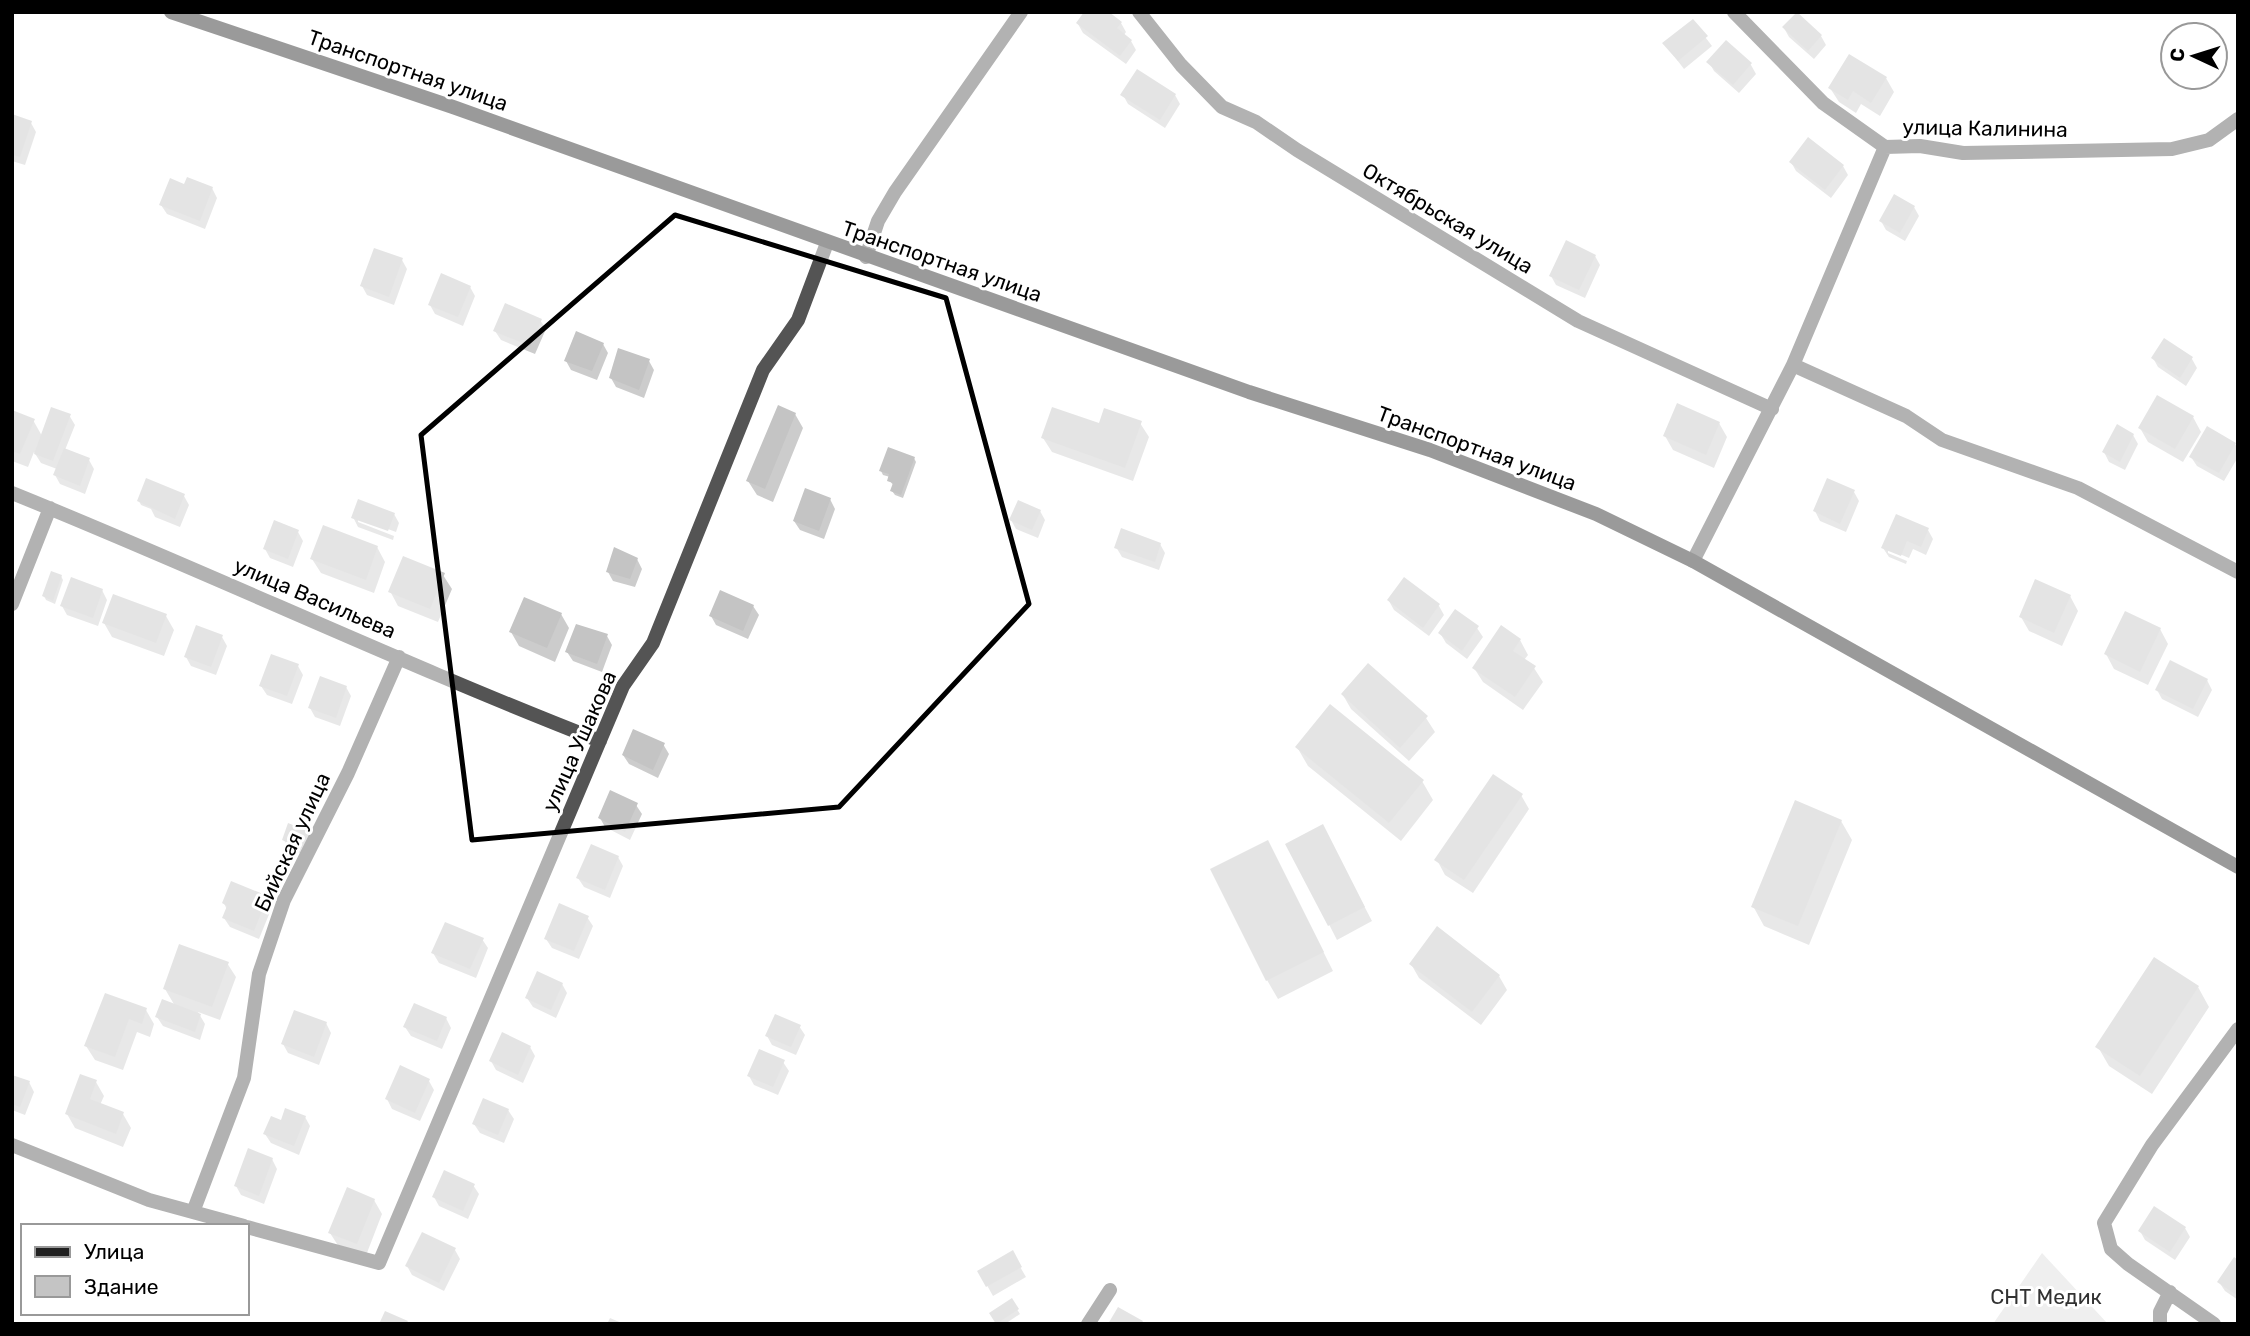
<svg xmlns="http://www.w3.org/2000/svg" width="2250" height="1336" font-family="Rubik,sans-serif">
  <rect width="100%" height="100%" fill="#fff"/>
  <path fill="#dbdbdb" d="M2042 1253 2108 1324H1993Z"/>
  <path fill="#0003" d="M1796 14 1821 36 1826 45 1814 59 1789 37 1784 28Z
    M1693 21 1712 46 1684 69 1664 43Z
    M1121 23 1126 32 1124 35 1131 41 1136 50 1126 64 1083 33 1078 24Z
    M1726 43 1751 65 1756 74 1739 93 1714 71 1709 62Z
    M1886 78 1894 92 1880 116 1861 104 1856 113 1839 102 1830 88Z
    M1123 95H1175L1180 104 1165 128 1128 104Z
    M12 116 31 123 36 132 25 165 12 161Z
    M1791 162 1843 166 1848 175 1831 198 1796 171Z
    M185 186 212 188 217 198 205 229 167 214 161 205Z
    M1914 207 1919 216 1905 241 1886 230 1881 221Z
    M1595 256 1600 265 1585 298 1556 285 1551 276Z
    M402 260 407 269 394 305 367 295 362 286Z
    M470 287 475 296 463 326 435 314 430 305Z
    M540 320 546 329 535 354 501 340 495 331Z
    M2165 340 2192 359 2197 368 2186 386 2158 367 2153 358Z
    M603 344 608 353 597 380 571 370 566 361Z
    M649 361 654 370 644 398 616 387 611 378Z
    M12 412 33 420 42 436 69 415 75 425 65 450 89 460 94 469 85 494 60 484 55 475 57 469 41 463 34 452 28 467 12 461Z
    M795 414 803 428 773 502 757 495 748 481Z
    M2193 417 2201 432 2183 462 2148 442 2140 428Z
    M1140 423 1149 437 1133 481 1052 452 1043 438 1100 425Z
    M1719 423 1727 437 1714 468 1673 450 1665 436Z
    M2133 435 2138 444 2125 470 2109 462 2104 452Z
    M2235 444 2238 449V457L2224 481 2197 466 2191 457Z
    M914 458 916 462 903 498 895 495 892 491 894 486 889 480 890 477 883 475 881 471Z
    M1854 492 1859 501 1846 532 1820 521 1815 511Z
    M184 496 189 505 180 527 155 517 151 509 141 505 139 501Z
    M830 499 835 509 824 539 800 530 794 521Z
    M1040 511 1045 520 1038 538 1016 529 1011 520Z
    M394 514 399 523 396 532 358 518V522L394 536 393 540 358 527 353 517Z
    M1928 530 1933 539 1926 555 1913 549 1909 558 1888 549V553L1907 561 1906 564 1889 557 1883 548Z
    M298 532 303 541 293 567 270 558 265 549Z
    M1160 544 1165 553 1159 570 1122 557 1116 547Z
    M377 547 385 562 374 593 321 573 312 559Z
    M637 559 642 569 635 587 613 581 608 572Z
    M443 575 452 589 438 622 398 606 390 591Z
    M61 576 63 580 55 604 46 600 44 596Z
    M102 590 107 600 98 626 67 615 62 606Z
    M2070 596 2078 611 2062 646 2029 631 2021 617Z
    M1389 601 1439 606 1444 615 1429 636 1394 610Z
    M753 606 759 615 748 639 716 625 711 616Z
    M561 614 569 628 555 662 519 646 511 632Z
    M166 616 174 630 164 656 112 637 104 623Z
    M1477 628 1483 637 1467 659 1446 643 1440 633Z
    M2160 629 2168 644 2148 685 2114 669 2106 654Z
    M607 636 612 645 602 672 573 661 567 652Z
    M222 637 227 646 216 675 191 666 186 657Z
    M1520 640 1528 655 1524 660 1534 668 1543 682 1523 710 1483 682 1474 668Z
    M298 666 303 675 292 704 267 695 261 686Z
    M2207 680 2212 690 2198 717 2162 699 2157 690Z
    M346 687 351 696 340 726 315 717 310 708Z
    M1343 695 1426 718 1435 732 1409 761 1351 709Z
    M663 744 669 754 658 778 629 764 623 755Z
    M1297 747 1422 781 1433 800 1401 841 1308 766Z
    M1521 795 1529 809 1473 893 1445 875 1437 860Z
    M636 805 642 814 630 840 605 827 600 818Z
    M1841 821 1852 840 1809 945 1764 926 1753 906Z
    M289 825 311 858 289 849 284 840Z
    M1330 841 1372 921 1337 940 1288 844Z
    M1268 842 1333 971 1278 999 1267 980Z
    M618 857 623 866 610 898 584 887 578 878Z
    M267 898 272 907 259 939 230 927 224 918 227 910 224 903Z
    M587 917 593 926 579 959 552 948 546 939Z
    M482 939 488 948 476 978 439 963 433 953Z
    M227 963 236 977 220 1020 198 1012 205 1024 200 1040 163 1026 157 1017 175 1006 165 989Z
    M1411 964 1499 976 1507 990 1481 1025 1419 978Z
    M562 984 567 993 556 1018 533 1007 527 998Z
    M2198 987 2209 1007 2152 1094 2109 1066 2098 1047Z
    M106 995 146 1010 154 1024 150 1037 137 1032 123 1070 95 1060 86 1046Z
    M446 1018 451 1028 442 1049 411 1036 405 1027Z
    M326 1023 331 1033 319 1065 288 1053 283 1044Z
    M799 1026 805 1035 796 1055 772 1045 767 1036Z
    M530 1047 535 1056 523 1083 496 1070 491 1061Z
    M783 1062 789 1071 778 1095 754 1085 749 1076Z
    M12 1077 29 1082 34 1092 25 1115 12 1110Z
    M429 1081 434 1090 420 1121 392 1109 387 1099Z
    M96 1082 104 1096 100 1105 123 1114 131 1128 123 1147 75 1128 67 1114Z
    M508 1110 514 1119 504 1143 480 1133 474 1124Z
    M305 1117 310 1126 299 1155 271 1143 265 1134 282 1122Z
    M272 1159 277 1169 264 1204 241 1195 236 1186Z
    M473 1185 479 1194 468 1219 439 1206 434 1197Z
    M374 1200 382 1214 365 1258 339 1247 330 1233Z
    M2185 1228 2190 1237 2175 1260 2145 1240 2140 1231Z
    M455 1250 460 1259 444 1291 412 1275 407 1266Z
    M1012 1253 1026 1277 993 1296 979 1271Z
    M2238 1262V1300L2225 1291 2219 1282Z
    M1011 1300 1020 1314 1005 1324H998L992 1313Z
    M610 1318 624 1324H607Z"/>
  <path fill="#c4c4c4" d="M1084 12H1109L1122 22 1117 28 1132 40 1120 56 1076 23Z
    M1797 12 1822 35 1808 51 1782 27Z
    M1693 19 1708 36 1678 61 1662 43Z
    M1726 40 1752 63 1733 85 1706 62Z
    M1849 54 1887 77 1871 103 1853 91 1848 100 1828 88Z
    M1137 69 1176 94 1160 120 1120 95Z
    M12 114 32 121 20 157 12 155Z
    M1808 137 1844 165 1825 190 1789 162Z
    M187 177 213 187 200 221 159 205 170 178 184 184Z
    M1894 194 1915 206 1900 233 1879 221Z
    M1566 240 1596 255 1579 290 1549 276Z
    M374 248 403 258 389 297 360 286Z
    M441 273 471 286 458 317 428 305Z
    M505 303 542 319 530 346 493 331Z
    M576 331 604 343 592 371 564 361Z
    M2164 338 2193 357 2180 378 2151 358Z
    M618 348 650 359 639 390 609 378Z
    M2157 395 2194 416 2175 449 2138 428Z
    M1677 403 1720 422 1706 455 1663 436Z
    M778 405 796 413 765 489 746 481Z
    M51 407 71 414 53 461 34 454Z
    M1052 407 1099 423 1104 408 1142 421 1125 468 1041 438Z
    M12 410 35 419 20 454 12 451Z
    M2117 424 2134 434 2120 462 2102 452Z
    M2207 426 2236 443 2219 473 2189 457Z
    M888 447 915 457 901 495 890 491 893 483 887 481 889 474 879 471Z
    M64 448 90 458 80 486 53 475Z
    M146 478 185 494 175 519 137 501Z
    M1827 478 1855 490 1840 524 1813 511Z
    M805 488 831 498 819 531 793 521Z
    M358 499 395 513 388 531 351 518Z
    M1018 500 1041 510 1032 530 1009 520Z
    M1896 514 1929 528 1921 547 1907 541 1901 556 1881 548Z
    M274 520 299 530 288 559 263 549Z
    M323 525 378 546 366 580 310 559Z
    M1121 528 1161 543 1155 562 1114 548Z
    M614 547 638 558 630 579 606 572Z
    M403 556 445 573 430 609 388 592Z
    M51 571 62 575 53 601 42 596Z
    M71 577 103 589 93 618 60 606Z
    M1404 577 1440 604 1423 628 1387 600Z
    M2035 579 2071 595 2054 633 2019 617Z
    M720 590 754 605 743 631 709 616Z
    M113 594 167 614 156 643 102 623Z
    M524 597 562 613 547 648 509 632Z
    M1455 609 1479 626 1462 651 1438 633Z
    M2125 611 2161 628 2140 672 2104 654Z
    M576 624 608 634 597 664 565 652Z
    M196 625 223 635 211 667 184 657Z
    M1501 625 1521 639 1513 651 1536 666 1515 697 1472 668Z
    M271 654 299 664 287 696 259 686Z
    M2170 660 2208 679 2193 709 2155 690Z
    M1368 663 1428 716 1400 748 1341 694Z
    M320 676 347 686 336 718 308 708Z
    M1330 704 1424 780 1389 823 1295 747Z
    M633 729 665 743 653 770 622 755Z
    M1493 774 1523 794 1464 880 1434 860Z
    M610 790 638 803 625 832 598 818Z
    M1795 800 1842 820 1798 926 1751 907Z
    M288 823 313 833 306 850 282 840Z
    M1323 824 1365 907 1328 926 1285 844Z
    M1268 840 1324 952 1266 981 1210 869Z
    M591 844 619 856 605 890 576 878Z
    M231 881 268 896 254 931 222 918 227 906 222 903Z
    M559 903 589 916 574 951 544 939Z
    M445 922 484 938 470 969 431 953Z
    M1437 926 1500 975 1472 1012 1409 964Z
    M179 944 229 962 212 1007 163 989Z
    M2154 957 2199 986 2140 1076 2095 1047Z
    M537 971 563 983 551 1010 525 998Z
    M105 993 147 1008 142 1024 129 1019 115 1057 84 1046Z
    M162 999 201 1014 195 1032 155 1017Z
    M414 1003 447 1017 437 1041 403 1027Z
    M294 1010 327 1022 314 1057 281 1044Z
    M775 1014 801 1025 791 1047 765 1036Z
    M502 1032 531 1046 518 1075 489 1061Z
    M759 1049 785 1060 773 1087 747 1076Z
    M400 1065 430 1079 415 1113 385 1099Z
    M80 1074 97 1080 90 1099 124 1112 116 1134 65 1114Z
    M12 1075 30 1081 20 1107 12 1104Z
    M483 1098 509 1109 498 1135 472 1124Z
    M285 1108 306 1116 294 1146 263 1134 271 1116 281 1120Z
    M248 1148 273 1158 259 1196 234 1186Z
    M444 1170 475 1184 463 1211 432 1197Z
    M347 1187 375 1199 357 1244 328 1233Z
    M2154 1206 2186 1227 2170 1252 2138 1231Z
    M422 1232 456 1248 439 1283 405 1266Z
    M1013 1250 1022 1267 986 1287 977 1271Z
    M2234 1257 2238 1260V1296L2217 1282Z
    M1012 1298 1019 1309 996 1324 989 1313Z
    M1118 1307 1143 1321 1141 1324H1108Z
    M385 1311 408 1321 406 1324H379Z"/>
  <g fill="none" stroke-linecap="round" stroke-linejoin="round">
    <path stroke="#545454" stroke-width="14" d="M1139 12 1181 65 1222 107 1256 122 1297 150 1578 321 1772 409
      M1734 12 1823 103 1885 147 1920 146 1963 153 2172 149 2209 140 2238 119
      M866 257 878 221 895 192 1021 12
      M1793 365 1906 416 1942 440 2078 488 2238 572
      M12 493C210 573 402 664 600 741
      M1693 561 1793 365 1885 147
      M12 604 50 508
      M12 1145 149 1200 244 1226
      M193 1212 244 1078 259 974 284 900 348 773 399 657
      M247 1227 379 1263 623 686 653 643 763 370 798 320 827 243
      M1088 1324 1110 1290
      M2160 1324V1312L2170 1292
      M2214 1324 2128 1264 2111 1249 2104 1223 2152 1145 2238 1029"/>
    <path stroke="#212121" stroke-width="14" d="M171 12 453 107 1249 392 1430 450 1596 514 1693 561 2238 867"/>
  </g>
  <path d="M0 0H2250V1336H0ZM675 215 946 298 1029 604 839 807 472 840 421 435Z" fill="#fff" fill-opacity=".55" fill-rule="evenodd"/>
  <path fill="none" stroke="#000" stroke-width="5" stroke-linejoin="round" d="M675 215 946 298 1029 604 839 807 472 840 421 435Z"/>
  <g text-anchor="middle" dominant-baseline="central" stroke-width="6" stroke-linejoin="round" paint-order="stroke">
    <g font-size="21" fill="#000" stroke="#fff">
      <text transform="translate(408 70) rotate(19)">Транспортная улица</text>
      <text transform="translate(1985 128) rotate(1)">улица Калинина</text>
      <text transform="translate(1448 218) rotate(31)">Октябрьская улица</text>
      <text transform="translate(942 261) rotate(19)">Транспортная улица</text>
      <text transform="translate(1477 448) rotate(20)">Транспортная улица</text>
      <text transform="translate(315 598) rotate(23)">улица Васильева</text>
      <text transform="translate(579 741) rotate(-66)">улица Ушакова</text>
      <text transform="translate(292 842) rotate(-65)">Бийская улица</text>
    </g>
    <g font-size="21" fill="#323232" stroke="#fff">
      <text x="2046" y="1296">СНТ Медик</text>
    </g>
  </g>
  <rect width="2250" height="1336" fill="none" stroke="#000000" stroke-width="28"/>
  <rect x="21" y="1224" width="228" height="91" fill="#ffffff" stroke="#999999" stroke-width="2"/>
  <rect x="35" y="1247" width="35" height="10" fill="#212121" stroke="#999999" stroke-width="2"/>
  <text x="84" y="1259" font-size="21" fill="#000000">Улица</text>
  <rect x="35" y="1276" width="35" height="21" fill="#c4c4c4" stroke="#999999" stroke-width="2"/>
  <text x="84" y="1294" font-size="21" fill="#000000">Здание</text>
  <g transform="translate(2194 56) rotate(274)"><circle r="33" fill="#ffffff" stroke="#999999" stroke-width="2"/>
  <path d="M0-5L12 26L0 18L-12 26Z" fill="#000000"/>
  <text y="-10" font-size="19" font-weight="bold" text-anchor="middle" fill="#000000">С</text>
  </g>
</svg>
